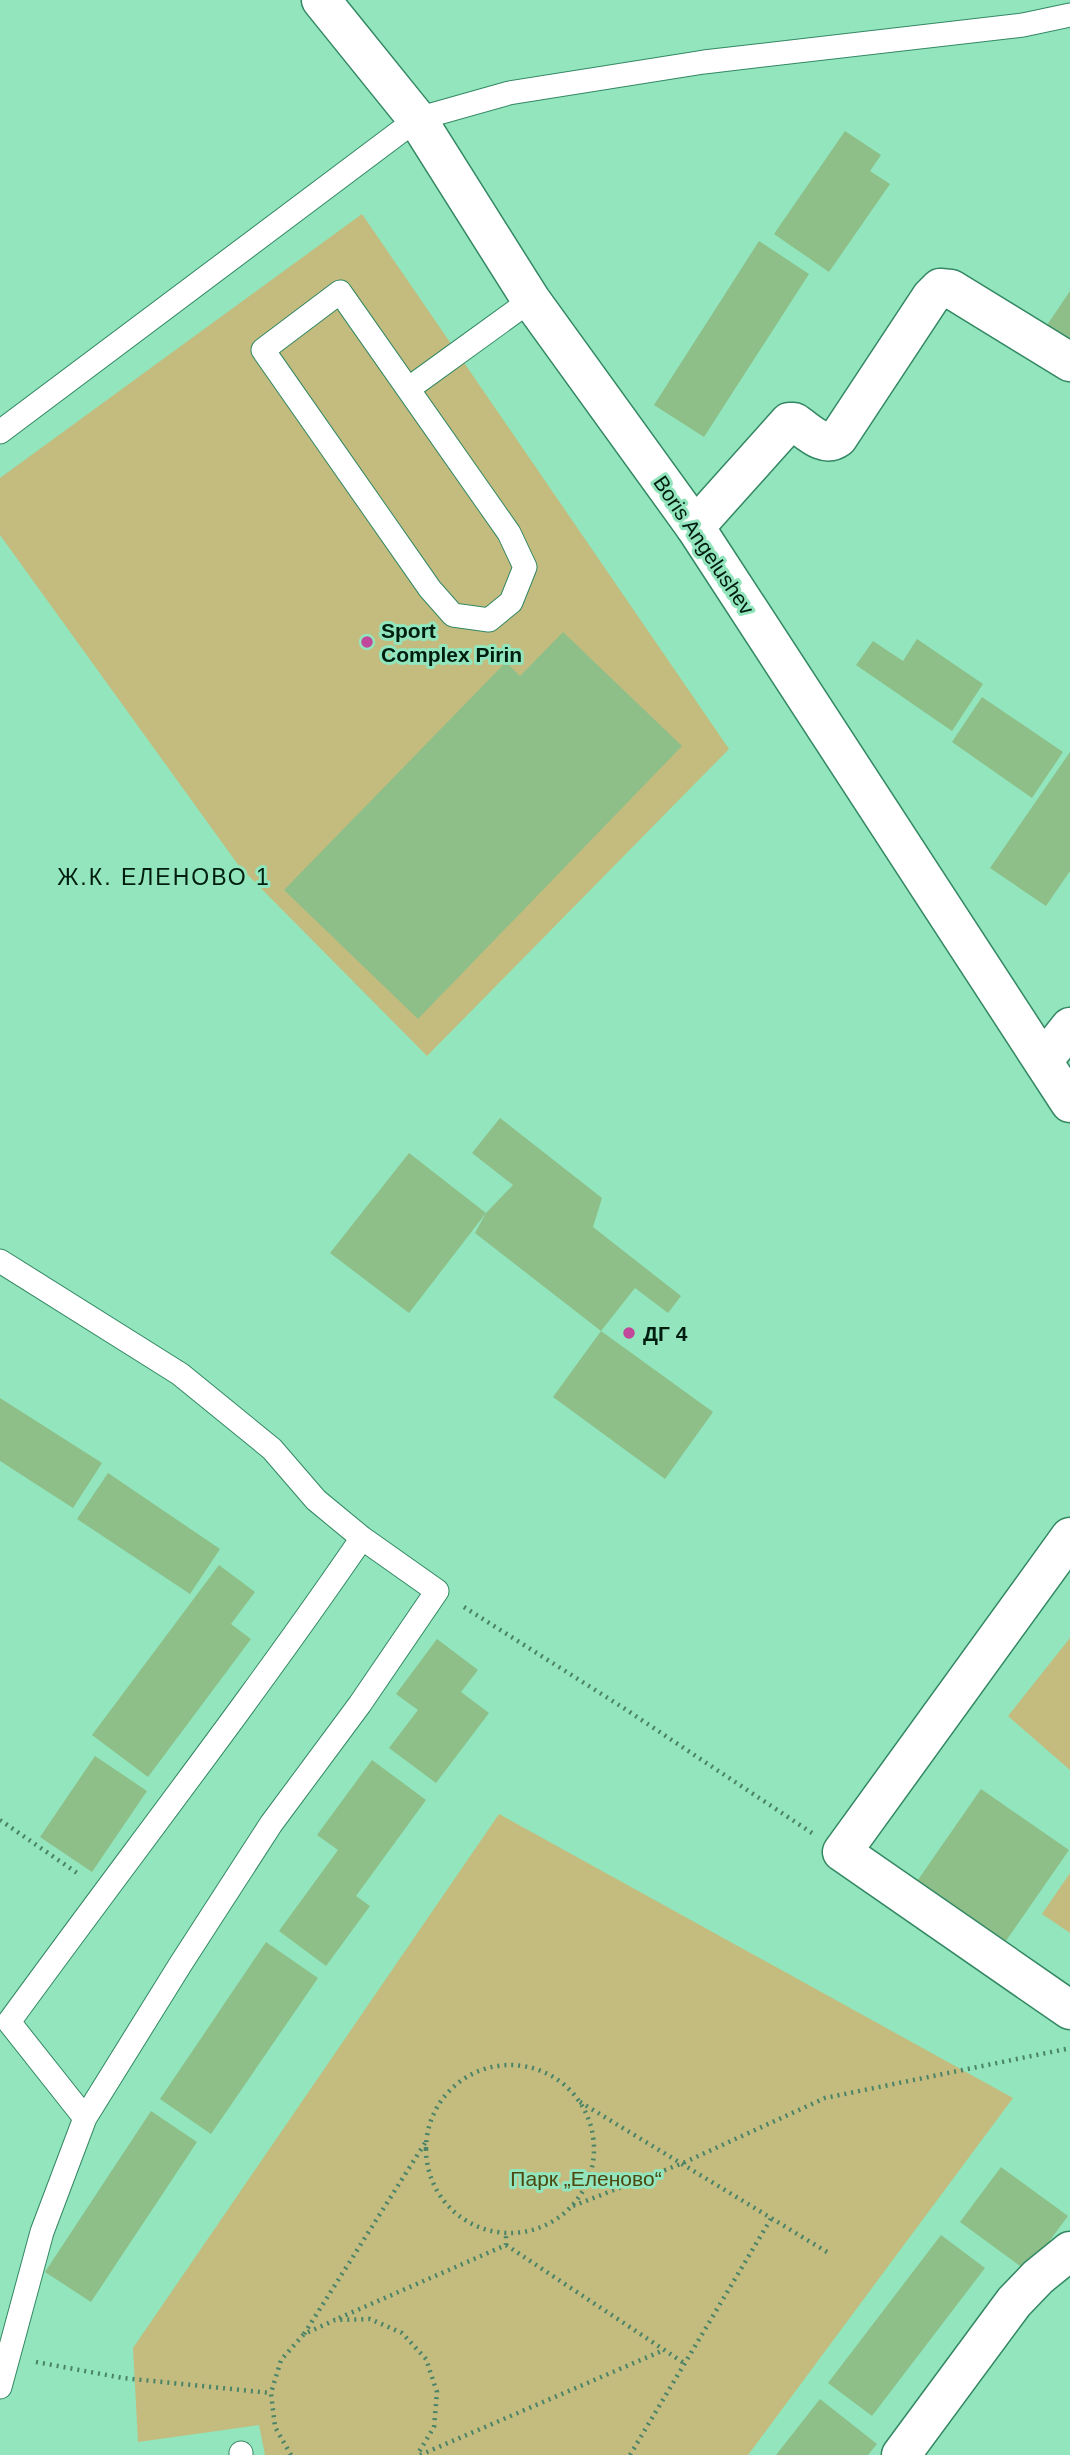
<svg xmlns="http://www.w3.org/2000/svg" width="1070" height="2455" font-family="Arial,sans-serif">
  <rect width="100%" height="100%" fill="#92e5bc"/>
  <path fill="#c3bc7e" d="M362 214 729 749 427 1056 239 866 0 535V478Z
    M1070 1638V1770L1008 1716Z
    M499 1814 1013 2098 748 2455H265L259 2425 138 2442 133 2348Z
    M1070 1873V1933L1042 1914Z"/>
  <path fill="#8ebf89" d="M845 131 881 155 870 171 890 184 829 272 774 234Z
    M759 241 809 274 704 437 654 405Z
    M1070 291V344L1045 328Z
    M563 632 682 746 418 1019 284 890 506 662 520 676Z
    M917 639 983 684 952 731 856 665 873 641 903 661Z
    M982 697 1063 752 1032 798 952 742Z
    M1070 752V871L1046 906 990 868Z
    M500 1118 602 1198 593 1227 681 1296 668 1313 635 1288 601 1331 475 1233 486 1213 409 1313 330 1253 409 1153 486 1213 513 1185 472 1153Z
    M601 1331 713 1412 665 1479 553 1397Z
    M0 1398 102 1463 73 1508 0 1461Z
    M108 1473 220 1549 190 1594 77 1519Z
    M219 1565 255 1592 231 1624 251 1639 148 1777 92 1735Z
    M437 1639 478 1670 461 1692 489 1713 436 1783 389 1748 418 1710 396 1694Z
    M95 1756 147 1791 92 1872 40 1837Z
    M372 1760 426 1800 356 1896 370 1906 326 1966 279 1931 338 1850 317 1835Z
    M981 1789 1069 1850 999 1951 911 1890Z
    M266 1942 318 1978 211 2134 160 2099Z
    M151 2111 197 2142 91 2302 45 2272Z
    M1001 2167 1068 2216 1027 2271 960 2222Z
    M941 2235 985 2268 872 2416 828 2383Z
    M820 2399 877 2444 868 2455H776Z"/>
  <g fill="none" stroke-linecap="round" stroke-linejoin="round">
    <defs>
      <path id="service" d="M340 292 509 533 525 567 511 602 489 620 453 615 430 589 263 350Z
        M408 389 531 300
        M0 432 417 119 509 93 704 62 1023 25 1070 15
        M0 1261 180 1374 272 1449 316 1500 362 1538 437 1591 360 1704 271 1824 180 1965 85 2118 42 2232 0 2387
        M85 2118 9 2022C126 1861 249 1703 362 1538
        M241 2453V2455"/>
      <path id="minor" d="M695 527 789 422H794C807 430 823 449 838 438L931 297 940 288 951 289 1070 362
        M1043 1061 1070 1027
        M1070 1537 842 1852 1070 2010
        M901 2455 1014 2302 1038 2277 1070 2251"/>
      <path id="tertiary" d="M321 0 417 119 531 300 695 527 1070 1103"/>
    </defs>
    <use href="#service" stroke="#338763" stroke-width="25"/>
    <use href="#minor" stroke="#338763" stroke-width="41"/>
    <use href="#tertiary" stroke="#338763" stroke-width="41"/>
    <path stroke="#4a8367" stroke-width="4.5" stroke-dasharray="2 5" stroke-linecap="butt" d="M464 1607 622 1707 812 1833
      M0 1820 80 1875
      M426 2149a84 84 0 1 1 168 0a84 84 0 1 1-168 0Z
      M580 2102 827 2252
      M573 2206 683 2163 825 2098 1066 2049
      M506 2245 684 2363
      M339 2318 506 2245V2234
      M304 2334 425 2143
      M36 2362 123 2378 271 2393
      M291 2455 275 2427 271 2393 281 2360 304 2334 335 2320 370 2319 402 2333 426 2359 437 2392 434 2427 417 2455
      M420 2455 664 2350
      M630 2455 772 2217"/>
    <use href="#service" stroke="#fff" stroke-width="23"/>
    <use href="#minor" stroke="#fff" stroke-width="38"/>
    <use href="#tertiary" stroke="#fff" stroke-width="38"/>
  </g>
  <g fill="#c1479a" stroke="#92e5bc" stroke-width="2.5">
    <circle cx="367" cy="642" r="7"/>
    <circle cx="629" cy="1333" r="7"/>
  </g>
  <g text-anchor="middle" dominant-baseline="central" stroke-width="6" stroke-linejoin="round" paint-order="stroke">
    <g font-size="21" fill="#001e10" stroke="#92e5bc">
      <text transform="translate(704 545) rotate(56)">Boris Angelushev</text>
    </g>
    <g font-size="21" font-weight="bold" fill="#001e10" stroke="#92e5bc" text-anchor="start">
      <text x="381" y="630">Sport<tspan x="381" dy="24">Complex Pirin</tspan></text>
      <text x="643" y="1333">ДГ 4</text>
    </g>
    <g font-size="21" fill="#4d4710" stroke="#92e5bc">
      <text x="586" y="2178">Парк „Еленово“</text>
    </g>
    <g font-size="23" letter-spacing="2" fill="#001e10" stroke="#92e5bc">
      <text x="164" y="877">Ж.К. ЕЛЕНОВО 1</text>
    </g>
  </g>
</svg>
